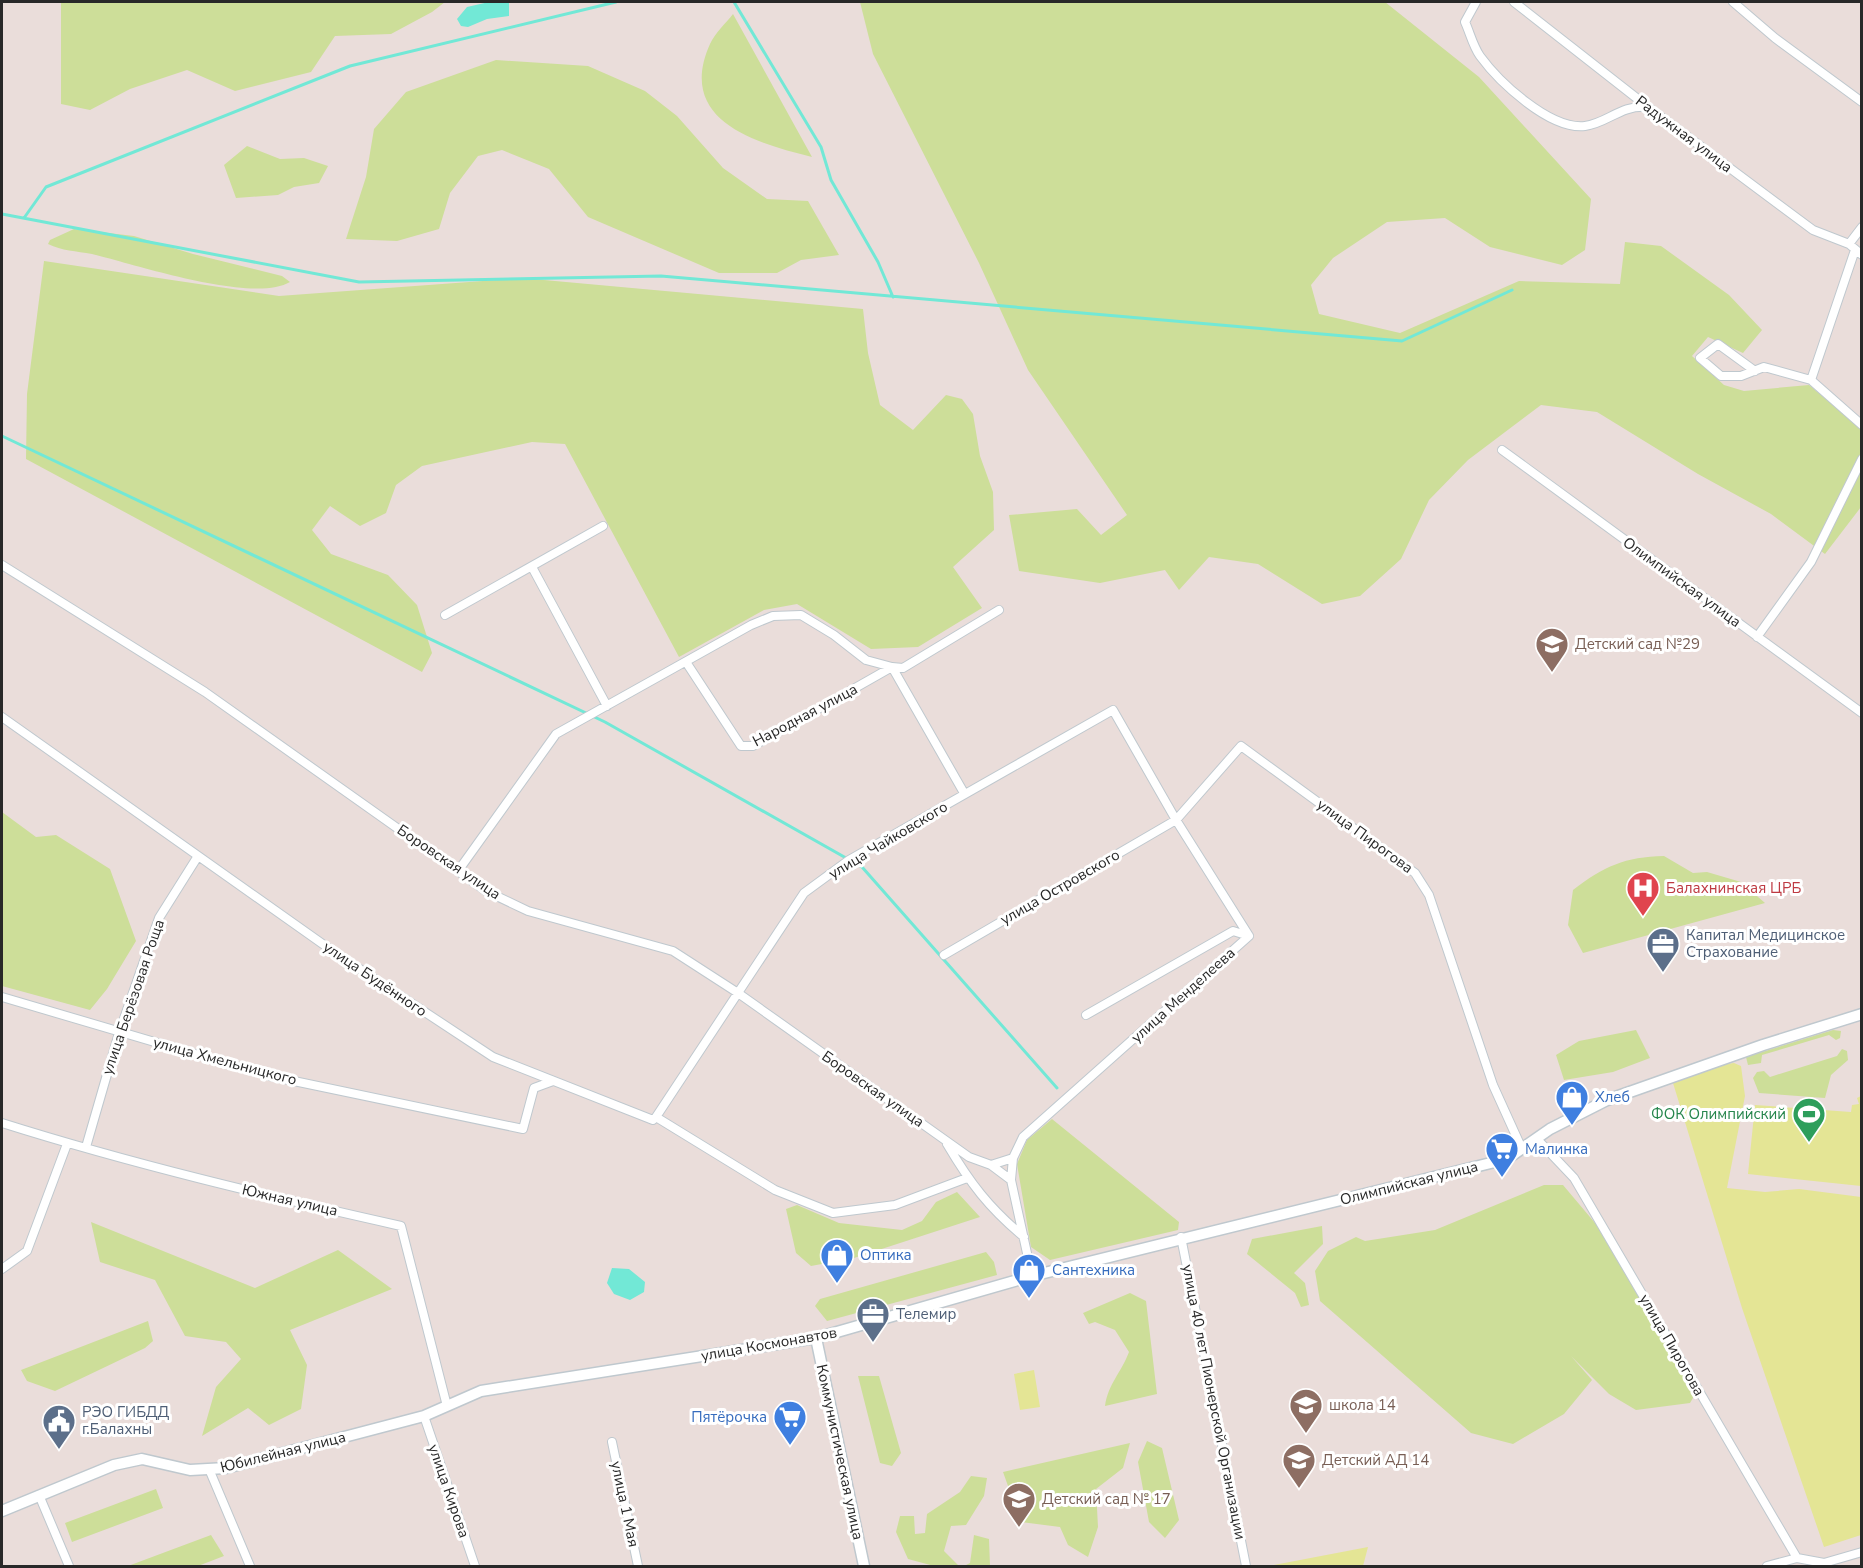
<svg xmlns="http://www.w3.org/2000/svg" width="1863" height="1568" font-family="'Nunito Sans',sans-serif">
  <rect width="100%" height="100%" fill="#eaddda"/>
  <path fill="#cdde99" d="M61 2H445L432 12 391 34 335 36 311 72 235 91 187 70 130 89 90 110 61 104Z
    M860 2H1385L1479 77 1591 199 1585 250 1562 265 1490 247 1445 218 1387 222 1333 258 1311 285 1319 314 1400 333 1519 281 1620 284 1625 242 1661 246 1729 295 1762 330 1743 353 1708 337 1692 356 1724 385 1744 391 1809 385 1861 428V507L1825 554 1771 514 1698 474 1597 412 1541 405 1468 460 1429 500 1401 559 1360 596 1322 604 1258 564 1209 557 1179 590 1165 570 1100 583 1019 571 1009 515 1077 509 1101 535 1127 515 1028 370 979 263 873 54Z
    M733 14 812 157C754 143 676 120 710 44 715 33 726 23 733 14Z
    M496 60 588 66 645 91 677 116 723 168 767 199 808 201 839 255 801 260 777 273H719L588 217 549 169 502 150 478 156 450 193 439 229 397 241 346 239 366 177 374 129 406 92Z
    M247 146 280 159 304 158 328 166 319 183 294 187 278 195 236 198 224 165Z
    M74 229 134 236 193 254 282 276 290 282C253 304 134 264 92 254 76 251 62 251 48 244L50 240Z
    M44 261 279 296 522 278 863 309 868 353 880 405 913 430 946 395 962 399 973 414 980 456 993 492 994 530 953 567 982 608 918 647 871 649 797 604 764 610 679 657 565 444 532 442 422 466 396 485 386 513 360 526 330 506 312 530 331 554 388 575 417 605 432 653 422 672 26 459 27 394Z
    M2 812 36 837 56 835 110 869 136 941 107 989 90 1010 2 986Z
    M1664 856 1693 873 1707 872 1741 882 1765 903 1583 953 1568 925 1573 890C1604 866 1625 857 1664 856Z
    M1636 1030 1650 1058 1613 1072 1564 1080 1556 1055 1579 1041Z
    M1833 1030 1841 1031 1840 1038 1836 1040 1829 1035 1762 1055 1761 1063 1748 1065 1746 1057Z
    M1842 1049 1847 1051 1848 1060 1831 1075 1825 1098 1759 1093 1753 1078 1757 1072 1764 1071 1770 1077 1837 1056Z
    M1052 1119 1179 1222 1178 1230 1050 1260 1031 1247 1017 1164 1027 1140Z
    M1544 1185H1563L1606 1236 1697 1391 1690 1403 1636 1410 1609 1394 1571 1356 1592 1380 1564 1414 1513 1444 1471 1433 1320 1301 1315 1271 1328 1251 1356 1237 1365 1241 1435 1230Z
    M957 1192 980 1217 854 1258 811 1266 796 1253 786 1209 797 1205 839 1223 902 1230 922 1221 936 1202Z
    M91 1222 255 1288 338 1250 392 1289 290 1330 307 1365 301 1409 269 1425 248 1408 202 1436 216 1387 241 1359 226 1342 185 1336 155 1280 100 1262Z
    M1322 1226 1323 1244 1294 1273 1305 1283 1309 1305 1301 1307 1295 1293 1247 1254 1252 1239Z
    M986 1252 994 1262 997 1275 827 1321 815 1306 820 1299Z
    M1130 1293 1146 1301 1157 1394 1105 1406C1108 1384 1121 1373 1129 1352L1115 1330 1095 1322 1089 1324 1083 1313Z
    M148 1321 153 1341 145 1348 55 1391 27 1381 21 1370Z
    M858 1376H879L901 1453 892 1466 880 1463Z
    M1147 1441 1162 1448 1179 1520 1165 1538 1149 1522 1138 1462Z
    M1130 1443 1123 1468 1096 1489 1098 1527 1088 1557 1068 1545 1060 1527 1021 1522 1003 1472Z
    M971 1476 987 1478 984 1496 966 1525 951 1526 944 1551 959 1566H934L908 1559 896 1532 900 1516H914L915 1534 925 1533 927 1514 960 1492Z
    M156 1489 163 1508 72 1542 65 1523Z
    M211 1535 224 1556 198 1566H128Z
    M974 1535 989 1539 990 1566H964L970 1563Z"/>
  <path fill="#e4e595" d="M1734 1063 1741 1066 1745 1096 1727 1188 1765 1192 1799 1189 1861 1197V1535L1824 1547 1742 1308 1673 1083 1713 1066Z
    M1861 1096V1186L1748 1174 1755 1105 1851 1112 1852 1105 1859 1104 1857 1098Z
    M1034 1370 1040 1407 1020 1410 1014 1374Z
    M1368 1547 1363 1566H1269Z"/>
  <path fill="#72e8d6" d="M489 2H509V16L487 19 468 27 461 26 457 19 467 7Z
    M612 1268 629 1269 645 1282 644 1292 630 1300 614 1294 607 1283Z"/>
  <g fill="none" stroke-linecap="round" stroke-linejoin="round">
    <path stroke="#72e8d6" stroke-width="3" d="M734 2 821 147 831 180 878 262 893 297
      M2 214 359 282 661 276 1402 341 1512 290
      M24 218 46 187 350 66 616 2
      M2 436 605 722 862 867 1057 1088"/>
    <defs>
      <path id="street" d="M1476 2 1465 22C1470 33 1473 46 1480 56 1499 82 1550 130 1585 126 1608 123 1620 105 1647 107
        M1514 2 1648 107 1813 230 1849 244 1862 255
        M1733 2 1775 38 1862 102
        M1849 244 1862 227
        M1755 371 1718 344 1700 358 1721 376H1741L1764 367 1811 380 1862 425
        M1811 380 1855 250
        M1502 450 1862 713
        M2 565 205 692 486 891 528 911 673 951 738 993 969 1157 991 1165 1011 1180 1032 1276
        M532 567 607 706
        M445 615 603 526
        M1757 637 1811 562 1862 459
        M686 662 741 746H753L892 667 903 668 999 610
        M2 717 334 952 493 1057 653 1120 656 1117 775 1190 833 1213 895 1205 967 1178
        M458 871 556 734 751 625 773 616 801 615 834 635 866 660 892 667 964 793
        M944 955 1176 820 1241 746 1415 873 1429 895 1493 1085 1522 1149
        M2 997 270 1076 523 1129 534 1088 553 1081
        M1086 1015 1233 931 1249 936
        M656 1117 804 893 849 860 1113 710 1176 820 1249 936
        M2 1123C132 1164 267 1196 401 1226L447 1406
        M1537 1139 1574 1178 1797 1558
        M947 1144C970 1183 989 1208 1024 1237
        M86 1147 119 1033 159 918 198 856
        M991 1165 1013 1158
        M1011 1180 1013 1158 1023 1137 1249 936
        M1181 1237 1246 1566
        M2 1269 27 1251 67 1144
        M424 1416 475 1566
        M612 1442 638 1566
        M209 1469 250 1566
        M39 1495 69 1566
        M1767 1566 1797 1558 1824 1563 1862 1552"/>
      <path id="secondary" d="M816 1338 864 1566
        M2 1511 114 1465 142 1459 190 1470 226 1468 424 1416 481 1391 816 1338 1032 1276 1507 1159 1550 1129 1607 1100 1763 1045 1862 1014"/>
    </defs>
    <use href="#street" stroke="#bfc8ce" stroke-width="10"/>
    <use href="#secondary" stroke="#bfc8ce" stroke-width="13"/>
    <use href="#street" stroke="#fff" stroke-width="8"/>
    <use href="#secondary" stroke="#fff" stroke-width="10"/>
  </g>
  <defs>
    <symbol id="school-pin" viewBox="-11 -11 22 30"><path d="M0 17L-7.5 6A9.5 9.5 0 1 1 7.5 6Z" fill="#8d6e63" stroke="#fff"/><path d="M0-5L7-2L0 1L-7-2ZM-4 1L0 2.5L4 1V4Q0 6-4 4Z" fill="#fff"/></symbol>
    <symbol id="hospital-pin" viewBox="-11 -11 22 30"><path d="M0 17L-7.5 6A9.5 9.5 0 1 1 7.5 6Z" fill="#e0444e" stroke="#fff"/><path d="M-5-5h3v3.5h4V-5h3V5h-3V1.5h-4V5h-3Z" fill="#fff"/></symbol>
    <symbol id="office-pin" viewBox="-11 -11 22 30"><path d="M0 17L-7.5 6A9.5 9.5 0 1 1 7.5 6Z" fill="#5c6f8a" stroke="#fff"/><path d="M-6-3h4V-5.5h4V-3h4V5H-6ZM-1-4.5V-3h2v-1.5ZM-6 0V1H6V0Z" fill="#fff"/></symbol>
    <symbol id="shop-pin" viewBox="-11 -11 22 30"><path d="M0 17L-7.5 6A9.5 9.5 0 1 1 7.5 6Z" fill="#3f7fe0" stroke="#fff"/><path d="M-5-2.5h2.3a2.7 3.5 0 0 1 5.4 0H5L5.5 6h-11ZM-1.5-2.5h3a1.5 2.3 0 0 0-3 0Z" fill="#fff"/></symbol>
    <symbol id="stadium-pin" viewBox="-11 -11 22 30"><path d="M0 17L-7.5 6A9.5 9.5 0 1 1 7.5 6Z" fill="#2e9e5b" stroke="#fff"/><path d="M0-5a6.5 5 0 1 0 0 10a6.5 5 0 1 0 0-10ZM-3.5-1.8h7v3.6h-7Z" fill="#fff"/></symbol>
    <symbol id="supermarket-pin" viewBox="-11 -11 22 30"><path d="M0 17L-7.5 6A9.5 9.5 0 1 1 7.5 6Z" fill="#3f7fe0" stroke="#fff"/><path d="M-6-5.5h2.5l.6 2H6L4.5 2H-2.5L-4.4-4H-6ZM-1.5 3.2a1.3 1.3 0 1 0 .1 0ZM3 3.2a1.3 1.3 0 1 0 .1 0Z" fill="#fff"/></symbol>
    <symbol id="civic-pin" viewBox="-11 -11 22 30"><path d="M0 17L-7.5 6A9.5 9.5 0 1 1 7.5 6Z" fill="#5c6f8a" stroke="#fff"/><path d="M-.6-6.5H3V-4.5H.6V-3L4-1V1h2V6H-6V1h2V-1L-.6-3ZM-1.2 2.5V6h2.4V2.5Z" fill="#fff"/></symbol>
  </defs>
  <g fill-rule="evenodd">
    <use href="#school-pin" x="1533" y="625" width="38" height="52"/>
    <use href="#hospital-pin" x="1624" y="869" width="38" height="52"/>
    <use href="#office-pin" x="1644" y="925" width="38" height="52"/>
    <use href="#shop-pin" x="1553" y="1078" width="38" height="52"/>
    <use href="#stadium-pin" x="1790" y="1095" width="38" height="52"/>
    <use href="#supermarket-pin" x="1483" y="1130" width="38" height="52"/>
    <use href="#shop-pin" x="818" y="1236" width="38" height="52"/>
    <use href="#shop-pin" x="1010" y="1251" width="38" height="52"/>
    <use href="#office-pin" x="854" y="1295" width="38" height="52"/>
    <use href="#school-pin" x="1287" y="1386" width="38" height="52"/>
    <use href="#supermarket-pin" x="771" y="1398" width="38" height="52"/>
    <use href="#civic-pin" x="40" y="1402" width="38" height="52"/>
    <use href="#school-pin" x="1280" y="1441" width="38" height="52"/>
    <use href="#school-pin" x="1000" y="1480" width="38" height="52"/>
  </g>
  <g text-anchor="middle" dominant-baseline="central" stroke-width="6" stroke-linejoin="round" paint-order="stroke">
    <g font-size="15" fill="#282828" stroke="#fff">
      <text transform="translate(1684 134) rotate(37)">Радужная улица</text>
      <text transform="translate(1682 582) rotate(36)">Олимпийская улица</text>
      <text transform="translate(805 715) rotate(-28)">Народная улица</text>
      <text transform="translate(1365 836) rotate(36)">улица Пирогова</text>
      <text transform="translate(888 840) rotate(-31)">улица Чайковского</text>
      <text transform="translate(449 862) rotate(34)">Боровская улица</text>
      <text transform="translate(1060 887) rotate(-30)">улица Островского</text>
      <text transform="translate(375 979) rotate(34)">улица Будённого</text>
      <text transform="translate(1183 995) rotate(-42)">улица Менделеева</text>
      <text transform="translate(133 997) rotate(-71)">улица Берёзовая Роща</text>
      <text transform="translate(225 1061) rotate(15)">улица Хмельницкого</text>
      <text transform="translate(873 1089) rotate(35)">Боровская улица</text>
      <text transform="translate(1409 1183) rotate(-14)">Олимпийская улица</text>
      <text transform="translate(290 1200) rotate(13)">Южная улица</text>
      <text transform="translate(769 1344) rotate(-10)">улица Космонавтов</text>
      <text transform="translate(1672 1345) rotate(60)">улица Пирогова</text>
      <text transform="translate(1214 1402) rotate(79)">улица 40 лет Пионерской Организации</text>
      <text transform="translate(283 1452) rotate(-14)">Юбилейная улица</text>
      <text transform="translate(840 1452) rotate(78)">Коммунистическая улица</text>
      <text transform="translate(449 1491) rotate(71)">улица Кирова</text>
      <text transform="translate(625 1504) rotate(78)">улица 1 Мая</text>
    </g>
    <g font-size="15" fill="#785e54" stroke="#fff" text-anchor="start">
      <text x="1575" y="644">Детский сад №29</text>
      <text x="1329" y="1405">школа 14</text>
      <text x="1322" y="1460">Детский АД 14</text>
      <text x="1042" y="1499">Детский сад № 17</text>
    </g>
    <g font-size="15" fill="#be3a42" stroke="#fff" text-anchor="start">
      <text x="1666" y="888">Балахнинская ЦРБ</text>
    </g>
    <g font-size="15" fill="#4e5e75" stroke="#fff" text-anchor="start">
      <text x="1686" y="935">Капитал Медицинское<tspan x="1686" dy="17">Страхование</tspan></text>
      <text x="896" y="1314">Телемир</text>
      <text x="82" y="1412">РЭО ГИБДД<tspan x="82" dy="17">г.Балахны</tspan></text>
    </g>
    <g font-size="15" fill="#366cbe" stroke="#fff" text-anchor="start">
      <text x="1595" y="1097">Хлеб</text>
      <text x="1525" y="1149">Малинка</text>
      <text x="860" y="1255">Оптика</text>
      <text x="1052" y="1270">Сантехника</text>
      <text x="767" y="1417" text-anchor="end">Пятёрочка</text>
    </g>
    <g font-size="15" fill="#27864d" stroke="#fff" text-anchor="end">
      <text x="1786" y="1114">ФОК Олимпийский</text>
    </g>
  </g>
  <rect width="1863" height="1568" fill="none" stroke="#282828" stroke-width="6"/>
</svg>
